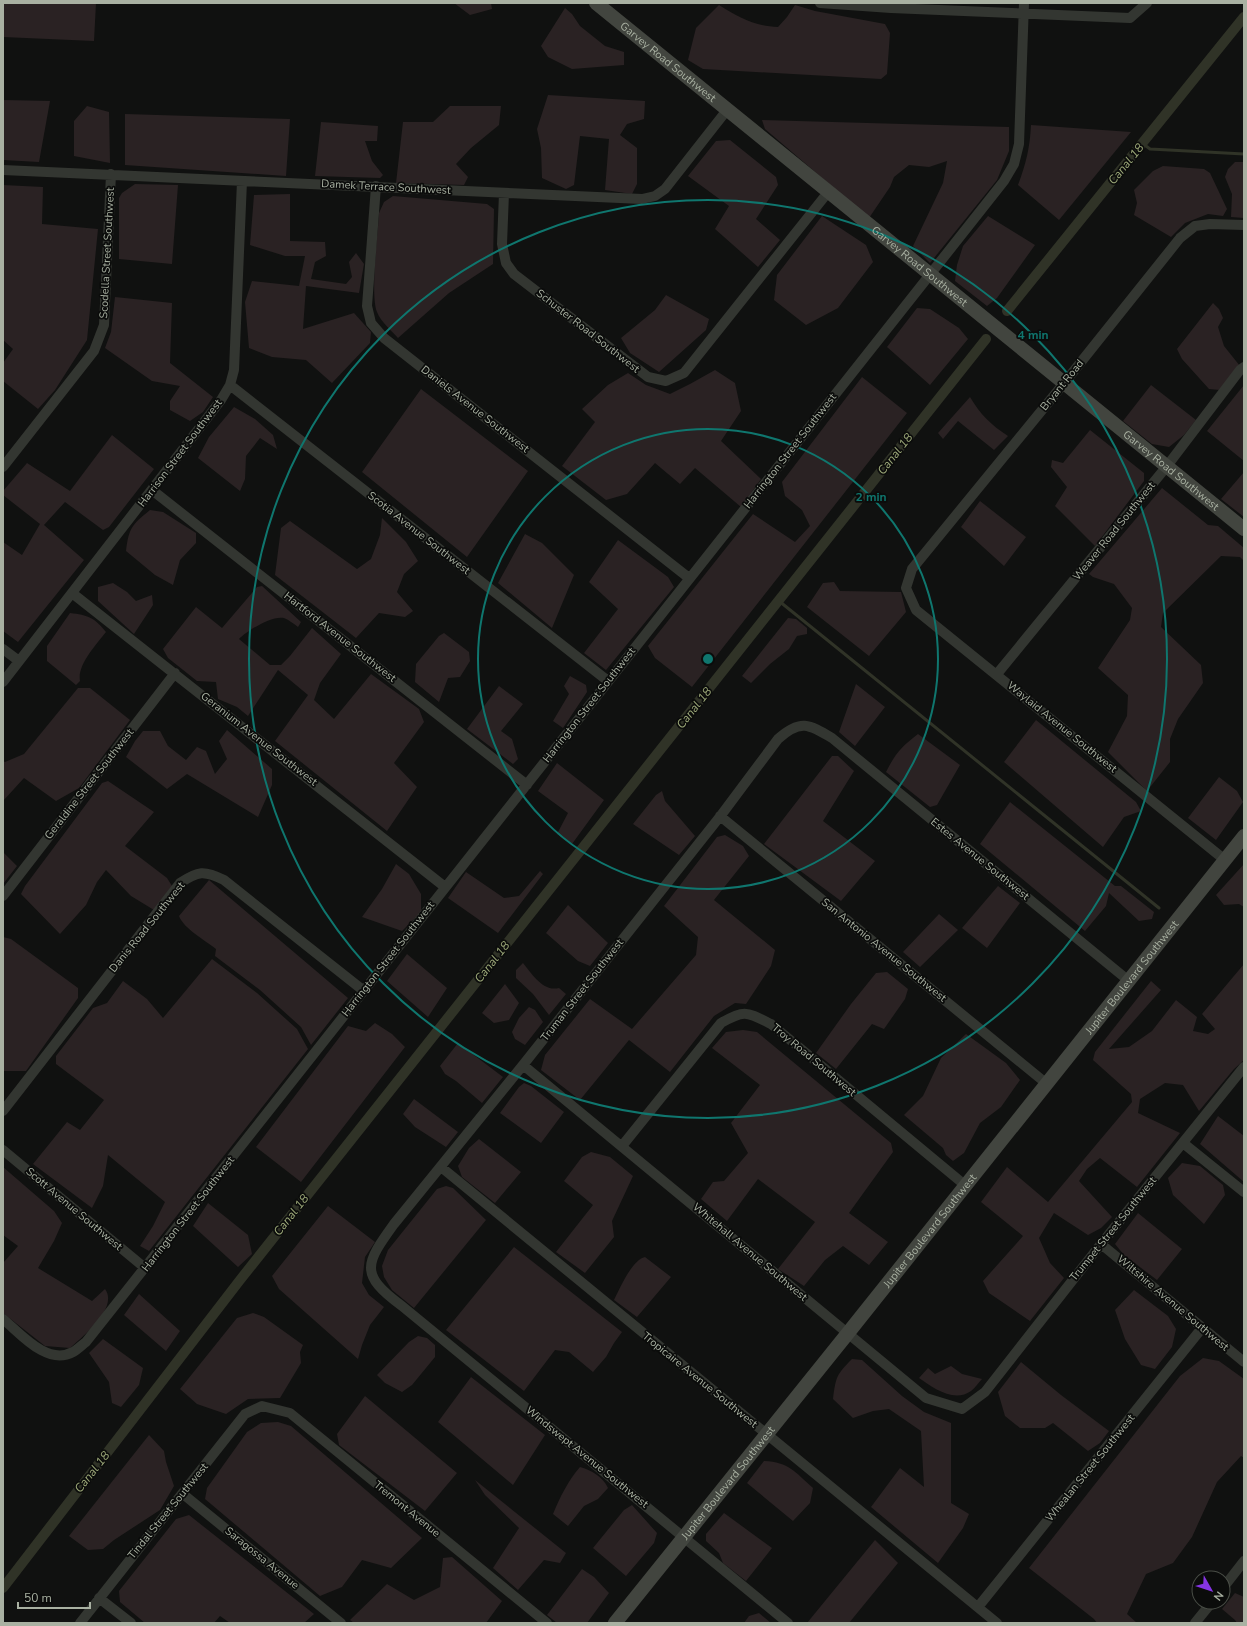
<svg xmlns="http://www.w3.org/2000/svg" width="1247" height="1626" font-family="'Nunito Sans',sans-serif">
  <rect width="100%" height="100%" fill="#101110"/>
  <path fill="#2a2223" d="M3 3H96L94 41 3 37Z
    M454 3H491L492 9 470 15Z
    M719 5C738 17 754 26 778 27L787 17 795 5 815 11 885 24 890 33 887 74 881 79 703 69 688 60 696 28Z
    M565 8 572 14 580 26 605 46 624 52V65L572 69 548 57 541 46Z
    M548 95 645 101 644 119 627 124 620 135 637 148V184L632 194 605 190 609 139 580 136 574 185 566 189 542 178 541 148 537 129Z
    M3 100 50 101 39 162 3 160Z
    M87 106 109 112 110 163 74 156V121Z
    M450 106H501L499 125 471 148 456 164 468 177 464 185 396 183 403 122H433Z
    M125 114 290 119 286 176 125 165Z
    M762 120 1009 127V151L997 180 930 263 913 246 943 183 947 161 929 167 909 165 894 177 890 187 869 218 765 129Z
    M321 122 378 126 377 141H365L372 161 383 175 380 178 315 176Z
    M1031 125 1131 132 1059 220 1018 185C1026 164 1030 147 1031 125Z
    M730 140 776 177 778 185 756 219 780 240 758 267 715 229 729 206 688 176 716 141Z
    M1235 162H1244V218L1231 217 1232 194 1225 177 1228 169Z
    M1163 166 1204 169 1210 173 1227 209 1223 216 1208 214 1185 223 1171 237 1134 215 1137 203 1134 190 1153 171Z
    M135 184 178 185 172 264 119 259V198L122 193Z
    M3 185 43 187 42 224 98 229 87 340 55 390 38 409 3 381V363L13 349 3 340Z
    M290 194V241L325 242 326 256 315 262 311 279 346 284 352 277 349 262 356 253 364 264 359 293 306 286 303 329 354 313 371 332 370 343 332 383 306 360 272 357 249 348 245 302 252 281 299 286 305 256H285L250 245 254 195Z
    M393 196 487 204 494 209 493 264 449 293 398 338C391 330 381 322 377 312 370 295 378 233 379 213L384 202Z
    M822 216 866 245 873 262 838 308 806 325 774 300 777 275Z
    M988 216 1035 245 997 298 987 306 955 281 957 265 963 246Z
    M666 295 709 319 706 330 659 372 630 353 621 338 655 310Z
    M115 297 172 303 170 363 213 397 203 412 190 421 170 410V401L180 386 152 381 105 348 111 332Z
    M1213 303 1219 309 1223 318 1218 327 1224 346 1240 366 1220 390 1209 389 1182 359 1177 349Z
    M917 308 930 309 959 328 968 339 930 385 887 347Z
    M715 370 735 383 741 411 721 441 761 479 741 507 695 468 680 484 655 463 627 494 606 500 562 466 595 422 582 409 608 385 628 373 646 385 670 394 690 384Z
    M862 377 907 413 692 687 655 658 648 646 753 514 795 542 810 526 802 510 785 496 782 482Z
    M1151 385 1196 420 1184 435 1169 447 1152 444 1123 421Z
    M1244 385V461L1207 431Z
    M421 389 528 471 467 557 362 472Z
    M970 397C980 414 991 425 1008 436L994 450 958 421 943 439 938 433Z
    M234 407 255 419 273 435 277 449 260 438 246 456 245 479 240 491 198 458 209 437Z
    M1090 430 1144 473V481L1095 546 1055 506 1067 487 1051 467 1052 460 1063 463Z
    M112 435 154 469 109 527 103 530 65 502 44 525 84 560 18 642 3 631V542L22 555 40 524 3 495V491L27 463 70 491Z
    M1244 472V517L1221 499Z
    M1162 488 1208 525 1218 526 1244 548V561L1240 557 1221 556 1163 613 1161 627 1201 665 1203 683 1178 719 1170 739V762L1147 791 1108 752 1127 716 1128 695 1098 668 1130 620 1132 608 1114 584 1093 577 1089 574Z
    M980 501 1026 537 1004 566 961 527Z
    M150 510 163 512 196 533V543L180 560 173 585 155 575 126 551C129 527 132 525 150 510Z
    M382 518 406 542 418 561 404 574 397 592 413 611 405 617 379 613 356 638 275 575 281 528 290 521 357 569 371 559 380 535Z
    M525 534 542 543 574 575 552 628 498 583Z
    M618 540 668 577 674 587 606 670 584 653 618 609 589 582Z
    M834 582 840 591 901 592 906 612 869 656 807 607 823 583Z
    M113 583 127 592 136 601 152 595 153 605 134 634 98 601V587Z
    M262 586 301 622 298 627C294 624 289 620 284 618 272 615 247 631 239 639L270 665H281L290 656 312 628 341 654 320 683 314 700 334 719 371 674 419 709 424 722 394 763 417 787 387 831 275 741 308 695 278 670 248 716 237 707 218 699 216 682 197 681 168 658 163 649 196 607 222 628 257 587Z
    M70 613C88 615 95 618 106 632 96 645 77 665 80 681L76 685 47 661V646Z
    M788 618 796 619 807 628V634L797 636 789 649 770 664 751 683 742 676Z
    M444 633 469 652 470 661 460 677 448 678 439 702 415 682 416 664 439 636Z
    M570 676 586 685 587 692 563 728 553 721 569 694 564 686Z
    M856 684 885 707 855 746 839 732Z
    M499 686 523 704 501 731 512 739 518 759 513 764 467 729Z
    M78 688H90L130 720 79 788 56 801 24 778 3 801V761L5 762 24 754Z
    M1036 720 1136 802 1141 811 1124 817 1103 847 1004 762Z
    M227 730 272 769V785L258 817 187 774 167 789 126 757 135 741 143 731H160L168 746 186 760 197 747 206 751 215 774 227 759 219 741Z
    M918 734 960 765 937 805 930 807 886 772C895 754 902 746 918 734Z
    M832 756H838L854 771 823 821 875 861 841 901 764 844Z
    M557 763 604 800 572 844 557 834 568 813 538 791Z
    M1219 777 1237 791 1243 802 1216 840 1188 818Z
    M108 781 154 812 125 846 167 878 172 886 154 910 131 896 106 870 97 882 86 905 60 934 21 894 25 886 102 783Z
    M662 791 665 801 695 836 679 855 633 824 656 795Z
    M1010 802 1115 886H1121L1154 912 1152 919 1139 921 1109 893 1106 906 1085 931 980 844Z
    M725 835 743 846 749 856 714 900 775 950 771 966 746 1004 735 1003 714 1016 670 1072 629 1040 580 1100 541 1070 545 1055 590 999 632 1029 696 955 698 937 664 906 717 837Z
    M3 852 17 866 3 884Z
    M396 864 409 874 421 894V912L402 931 362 917 382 889Z
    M1244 864V907L1239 904 1224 905 1216 895Z
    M540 871 543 874 498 933 448 898 466 872 504 898 519 896Z
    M209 880 348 998 311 1045 301 1027 260 990 215 956 216 949C205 940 184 929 179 916Z
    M998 886 1020 903 987 948 962 928Z
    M568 905 608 943 590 966 578 961 546 933Z
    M939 914 958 930 920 967 903 952Z
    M3 937 11 939 78 988V998L26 1071H3Z
    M407 954 447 988 428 1017 387 981Z
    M212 959 257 993 297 1029 308 1049 149 1251 140 1246 153 1226 165 1202 108 1155 103 1186 92 1208 33 1164 67 1122 80 1130 104 1100 56 1064V1056L93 1008 107 1003 123 981 147 999 163 1018Z
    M523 963C532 974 543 992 559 988L566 994 549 1015 533 994 516 978V970Z
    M1244 964V1060L1234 1069 1199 1111 1183 1085 1165 1083 1140 1099 1138 1113 1180 1133 1137 1187 1100 1158 1087 1169 1079 1181 1112 1217 1101 1228 1088 1235 1054 1213 1039 1238 1050 1263 1064 1278 1030 1321 989 1293 983 1281 1023 1236 981 1202 1007 1167 1048 1202 1132 1102 1131 1094 1093 1060 1095 1052 1151 981 1161 990 1109 1049 1129 1047 1152 1031 1176 1000 1197 1017 1193 1031 1208 1034 1215 1029 1202 1014Z
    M887 972 908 989 905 999 884 1029 872 1024 836 1069 816 1053 851 1004 876 973Z
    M505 984 519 1003 509 1020 494 1023 482 1013Z
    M529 1007 535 1010 543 1022 525 1045 515 1039 512 1032 519 1018Z
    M375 1023 392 1034 405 1047 301 1182 256 1147 348 1026 366 1031Z
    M743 1030 757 1032 891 1143 893 1152 849 1213 888 1242 869 1265 843 1246 825 1260 804 1286 778 1269 815 1222 758 1179 727 1221 701 1199 713 1182 724 1181 748 1153 731 1123 760 1085 712 1048 726 1032Z
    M966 1034 1006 1063 1020 1080 1001 1107 980 1123 964 1153 953 1161 946 1155 943 1148 904 1115 923 1096 941 1058Z
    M458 1043 503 1077 482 1103 456 1081 445 1074 440 1066Z
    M524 1083 531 1086 564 1112 541 1143 500 1113 519 1087Z
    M414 1099 458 1132 446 1147 415 1127 403 1114Z
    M1218 1116 1244 1136V1182L1200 1144Z
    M479 1139 521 1172 495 1203 462 1177 458 1166 469 1148Z
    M591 1152 610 1157 633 1176 612 1221 614 1237 585 1273 556 1252 593 1205 564 1181 582 1157Z
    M1182 1163 1200 1166 1223 1185 1225 1195 1204 1224 1173 1195 1168 1178Z
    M3 1167 54 1211 62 1223 54 1241 38 1268 92 1301 105 1289C119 1308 82 1337 70 1348L45 1346 3 1313V1263L18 1246 3 1235Z
    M446 1186 453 1188 486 1220 414 1308 392 1290 384 1277 382 1266 388 1250 437 1189Z
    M208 1203 248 1235 252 1254 238 1267 193 1226Z
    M328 1206 375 1242 365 1257 362 1283 369 1295 384 1307 370 1325 362 1345 358 1359 279 1289 272 1276Z
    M1138 1213 1182 1249 1157 1280 1124 1255 1115 1244Z
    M514 1247 622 1332 614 1343 606 1357 593 1372 569 1352 555 1350 524 1391 446 1330Z
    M645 1257 671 1277 637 1317 614 1300C620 1288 632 1260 645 1257Z
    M1134 1290 1168 1316 1176 1329 1172 1347 1155 1369 1141 1365 1125 1339 1115 1310Z
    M139 1294 180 1331 166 1351 124 1315Z
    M253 1313 264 1317 303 1345 300 1352 301 1363 280 1398 248 1399 226 1414 197 1404 180 1389 237 1318Z
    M418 1336 427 1338 435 1345V1357L412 1385 402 1392 385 1383 377 1375 409 1342Z
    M103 1339 143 1368 139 1385 121 1407 112 1403 109 1382 89 1353Z
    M1203 1358 1219 1361 1244 1379V1458L1241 1456 1217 1482 1192 1537 1173 1563 1146 1574 1127 1614 1137 1623H1097L1094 1619 1029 1568 1180 1376Z
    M852 1359 862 1360 902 1396 924 1412 951 1423V1503L969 1514 963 1528 938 1563 871 1507 900 1468 924 1487 921 1431 889 1409 873 1411 853 1418 833 1399C836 1377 836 1375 852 1359Z
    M1021 1362 1061 1395 1109 1431 1100 1443 1088 1451 1053 1423 1045 1428H1020L1005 1416 998 1392Z
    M951 1366 962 1374 982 1379C978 1383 975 1388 971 1391 954 1403 933 1388 919 1378L928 1368 935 1374Z
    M471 1377 545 1435 513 1485 438 1422Z
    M365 1396 457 1473 425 1511 339 1445 337 1434Z
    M278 1422 291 1426 422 1538 391 1568 362 1560 342 1587 320 1596 205 1499 207 1488 247 1432 261 1423Z
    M149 1435 164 1451 166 1462 174 1486 160 1510 114 1540 103 1549 88 1550 69 1536Z
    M764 1461C789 1462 795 1472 813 1488L810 1503 793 1521 747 1483Z
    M580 1467C591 1470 603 1477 608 1488L598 1499 584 1506 568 1526 553 1514C560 1497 568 1481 580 1467Z
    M475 1480 566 1553 560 1563 544 1560 518 1590 493 1568 519 1528 485 1495Z
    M632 1505 657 1533 654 1543 626 1576 593 1548 624 1510Z
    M724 1513 772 1548 746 1581 723 1563 719 1553 706 1541V1534Z
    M189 1515 314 1614 304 1623H230L220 1616 214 1623H145L120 1602 119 1591 176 1519Z
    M875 1540 898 1563 849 1623H807Z
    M452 1557 502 1601 486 1623H354L350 1620 387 1584 414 1600 440 1587 443 1558Z
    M582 1569 594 1577 609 1593 587 1623H557L547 1615Z
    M1235 1593 1244 1597V1623H1237L1235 1620 1222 1609Z
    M759 1613 771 1623H744L749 1616Z"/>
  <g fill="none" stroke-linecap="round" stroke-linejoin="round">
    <path stroke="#303327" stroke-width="3" d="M1142 143 1150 149 1244 154
      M779 601 1159 908"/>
    <path stroke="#303327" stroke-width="10" d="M1007 311 1244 17
      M3 1588 240 1280 986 339"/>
    <path stroke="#333631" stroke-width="10" d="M820 3 891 8 1130 18 1147 3
      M3 170 642 199 655 196 665 189 727 110
      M376 186 367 306 371 323 384 338 689 578
      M504 193 502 244 506 263 514 274 648 377 666 381 684 373 829 191
      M230 385 608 681
      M3 467 94 351 104 325 111 174
      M152 490 527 785
      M72 593 445 887
      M3 649 19 661
      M997 674 1167 466 1240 370 1244 367
      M3 682 221 400 230 385 234 370 242 181
      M720 816 1047 1084
      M1225 860 916 610 906 588 912 569 1065 382 1180 238 1195 226 1210 224 1244 225
      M3 896 175 673
      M523 1065 926 1398 962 1409 985 1392 1101 1244 1244 1067
      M3 1111 180 883C198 871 204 870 224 880L364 991
      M1183 1143 1244 1192
      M622 1146 721 1023C745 1009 747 1012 771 1024L966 1186
      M3 1150 145 1268
      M441 1167 997 1623
      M1101 1244 1244 1362
      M3 1319C21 1334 47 1366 73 1352 77 1350 82 1345 86 1342L1004 181 1014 164 1019 144 1024 3
      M183 1494 341 1623
      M1223 1588 1244 1561
      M99 1598 131 1623
      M978 1607 1202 1328
      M80 1623 245 1414 262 1406 290 1413 547 1623
      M788 1623 402 1306C358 1274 366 1263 394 1224L523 1065 722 814 778 739C800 719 809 724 832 738L1129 981
      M1195 1623 1212 1602"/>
    <g stroke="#42453f" stroke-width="14">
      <path id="s1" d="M596 3 1244 529"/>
      <path id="s2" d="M615 1623 848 1333 1244 836"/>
    </g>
  </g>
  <g fill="none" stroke="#0f766e" stroke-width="2">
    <circle cx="708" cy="659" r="230"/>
    <circle cx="708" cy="659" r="459"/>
  </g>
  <g text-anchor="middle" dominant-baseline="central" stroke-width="3.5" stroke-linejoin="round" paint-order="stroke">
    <g font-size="11" fill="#a9b1a2" stroke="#0b0c0b">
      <text stroke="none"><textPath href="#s1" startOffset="93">Garvey Road Southwest</textPath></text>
      <text transform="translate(386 187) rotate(3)">Damek Terrace Southwest</text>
      <text transform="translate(107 253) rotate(-87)">Scodella Street Southwest</text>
      <text stroke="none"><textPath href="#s1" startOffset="417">Garvey Road Southwest</textPath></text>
      <text transform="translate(588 331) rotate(38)">Schuster Road Southwest</text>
      <text transform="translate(1062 385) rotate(-51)">Bryant Road</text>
      <text transform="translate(475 409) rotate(38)">Daniels Avenue Southwest</text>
      <text transform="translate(790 451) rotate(-52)">Harrington Street Southwest</text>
      <text transform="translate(180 453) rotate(-53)">Harrison Street Southwest</text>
      <text stroke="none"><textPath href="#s1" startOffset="741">Garvey Road Southwest</textPath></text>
      <text transform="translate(1114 531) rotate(-51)">Weaver Road Southwest</text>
      <text transform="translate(419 533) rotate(38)">Scotia Avenue Southwest</text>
      <text transform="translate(340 637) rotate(38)">Hartford Avenue Southwest</text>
      <text transform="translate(589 705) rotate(-52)">Harrington Street Southwest</text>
      <text transform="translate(1062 727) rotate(39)">Waylaid Avenue Southwest</text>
      <text transform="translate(259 739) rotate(38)">Geranium Avenue Southwest</text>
      <text transform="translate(89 784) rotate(-52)">Geraldine Street Southwest</text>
      <text transform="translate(980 859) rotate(39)">Estes Avenue Southwest</text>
      <text transform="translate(147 927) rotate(-51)">Danis Road Southwest</text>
      <text transform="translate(884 950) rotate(39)">San Antonio Avenue Southwest</text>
      <text transform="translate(388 959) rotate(-52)">Harrington Street Southwest</text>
      <text stroke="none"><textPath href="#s2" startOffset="827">Jupiter Boulevard Southwest</textPath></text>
      <text transform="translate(582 990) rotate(-52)">Truman Street Southwest</text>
      <text transform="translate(814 1060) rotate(40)">Troy Road Southwest</text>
      <text transform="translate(74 1209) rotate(40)">Scott Avenue Southwest</text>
      <text transform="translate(188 1214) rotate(-52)">Harrington Street Southwest</text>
      <text transform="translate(1113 1229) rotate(-51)">Trumpet Street Southwest</text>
      <text stroke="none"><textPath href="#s2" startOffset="503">Jupiter Boulevard Southwest</textPath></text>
      <text transform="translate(750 1252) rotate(40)">Whitehall Avenue Southwest</text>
      <text transform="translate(1173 1303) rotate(40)">Wiltshire Avenue Southwest</text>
      <text transform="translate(700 1380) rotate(39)">Tropicaire Avenue Southwest</text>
      <text transform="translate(587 1457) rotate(39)">Windswept Avenue Southwest</text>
      <text transform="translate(1090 1468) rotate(-51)">Whealan Street Southwest</text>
      <text stroke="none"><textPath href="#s2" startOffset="180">Jupiter Boulevard Southwest</textPath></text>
      <text transform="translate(407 1509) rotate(39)">Tremont Avenue</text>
      <text transform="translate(168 1511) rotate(-51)">Tindal Street Southwest</text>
      <text transform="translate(262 1558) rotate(39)">Saragossa Avenue</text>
    </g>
    <g font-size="12" font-style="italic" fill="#9eaa7a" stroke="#0b0c0b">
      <text transform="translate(1126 164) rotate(-51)">Canal 18</text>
      <text transform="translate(895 454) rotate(-52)">Canal 18</text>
      <text transform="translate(694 708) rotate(-52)">Canal 18</text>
      <text transform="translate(492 962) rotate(-52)">Canal 18</text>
      <text transform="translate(291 1215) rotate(-52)">Canal 18</text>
      <text transform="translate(92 1472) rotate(-52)">Canal 18</text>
    </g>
  </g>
  <circle cx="708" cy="659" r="6" fill="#0f766e" stroke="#0b0c0b" stroke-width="2"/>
  <g font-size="12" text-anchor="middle" font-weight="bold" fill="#0f766e" stroke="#0b0c0b" stroke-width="3.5" stroke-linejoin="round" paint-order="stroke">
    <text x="1033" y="339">4 min</text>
    <text x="871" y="501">2 min</text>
  </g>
  <rect width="1247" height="1626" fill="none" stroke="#a9b1a2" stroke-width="8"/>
  <g transform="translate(1211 1590) rotate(129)"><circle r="19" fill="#0b0c0b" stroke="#4a4e47"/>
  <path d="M0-3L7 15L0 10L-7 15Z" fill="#8634e4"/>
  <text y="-6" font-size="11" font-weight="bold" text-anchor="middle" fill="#a9b1a2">N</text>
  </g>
  <path d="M18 1602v6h72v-6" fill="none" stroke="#a9b1a2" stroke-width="2"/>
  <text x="24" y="1602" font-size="12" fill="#a9b1a2" stroke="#0b0c0b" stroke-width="3" paint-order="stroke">50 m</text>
</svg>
